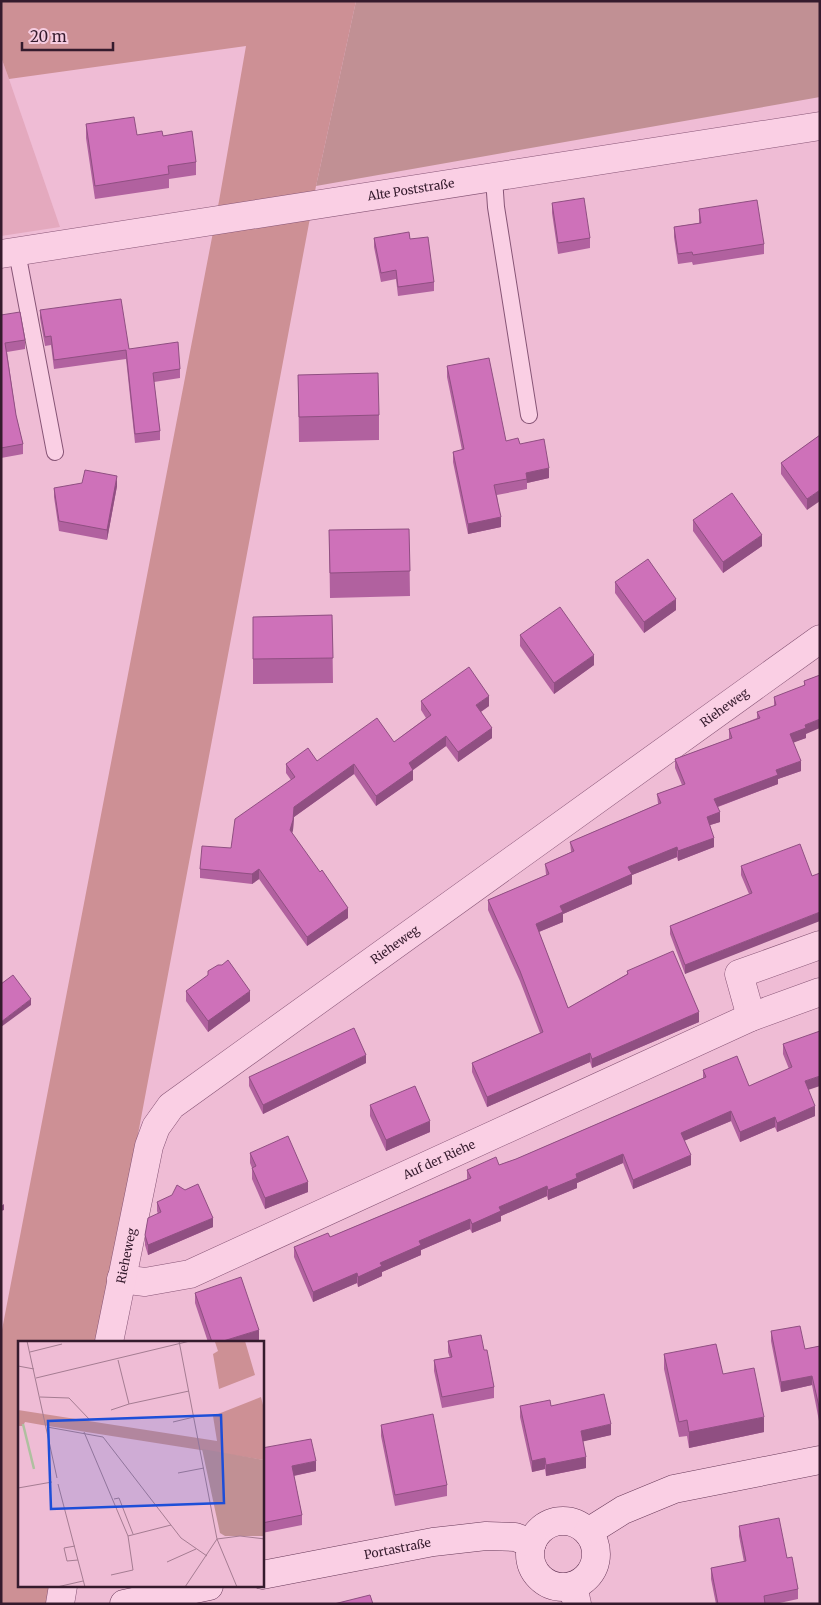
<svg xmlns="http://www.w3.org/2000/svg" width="821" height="1605" viewBox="0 0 821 1605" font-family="Merriweather,serif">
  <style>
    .farmland { fill: #e4a9be }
    .green { fill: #cd9095 }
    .cemetery { fill: #c19094 }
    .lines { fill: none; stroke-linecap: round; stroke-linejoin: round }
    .service-casing { stroke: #875576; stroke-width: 18 }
    .minor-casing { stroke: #875576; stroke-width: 29 }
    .secondary-casing { stroke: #683959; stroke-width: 29 }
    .service { stroke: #facfe4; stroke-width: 16 }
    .minor { stroke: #facfe4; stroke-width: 28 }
    .secondary { stroke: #facfe4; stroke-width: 28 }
    .wall { fill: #b1619f }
    .shaded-wall { fill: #904f82 }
    .building { fill: #ce71b9; stroke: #904f82 }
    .labels { text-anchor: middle; stroke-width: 5; stroke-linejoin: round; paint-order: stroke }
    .street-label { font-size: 12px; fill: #351b2d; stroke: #f6cce0 }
    .inset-river { fill: none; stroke: #afc0a0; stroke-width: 2.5 }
    .inset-road { fill: none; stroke: #a57c92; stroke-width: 1 }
    .view { fill: #1d4ed8; fill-opacity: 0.15; stroke: #1d4ed8; stroke-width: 2.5 }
    .inset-edge { fill: none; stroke: #351b2d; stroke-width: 2.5 }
  </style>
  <rect width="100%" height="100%" fill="#efbcd5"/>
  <path class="farmland" d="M1,57L9,79L60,227L1,236Z"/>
  <path class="green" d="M1,1H356L316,186L99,1342H19V1586H52L48,1604H1V1335L219,201L246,46L9,79L1,57Z"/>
  <path class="cemetery" d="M356,1H820V97L316,186Z"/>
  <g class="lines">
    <g class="service-casing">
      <path id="service" d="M494,178L496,207L529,415
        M17,252L55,452"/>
    </g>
    <g class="minor-casing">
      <g id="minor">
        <path id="s1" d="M1,254L820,126"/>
        <path d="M751,1017L739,974L820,945"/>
        <path id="s2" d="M121,1279L145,1282L190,1274L751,1017L820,992"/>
        <path id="s3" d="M109,1342L149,1146L156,1127L171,1106L820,639"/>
        <path d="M573,1586L577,1604"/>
        <path d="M60,1604L63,1586"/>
      </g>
    </g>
    <g class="secondary-casing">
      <g id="secondary">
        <circle cx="563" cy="1554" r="33"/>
        <path d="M588,1532L623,1510L674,1489L820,1460"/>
        <path id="s4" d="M262,1575L433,1542L486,1536L515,1537L532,1543"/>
        <path d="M124,1604L209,1586"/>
      </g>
    </g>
    <use href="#service" class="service"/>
    <use href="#minor" class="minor"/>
    <use href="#secondary" class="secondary"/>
  </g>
  <path class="wall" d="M86,124L137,135L163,136L196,162V175L169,179V188L95,199L86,138Z
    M552,203L590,238V248L558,254L552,213Z
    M699,209L764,244V254L693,265L692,262L678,264L674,237V227L699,223Z
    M374,238L410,239L434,282V291L398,296L396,279L381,282L374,247Z
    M40,310L129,349L180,369V378L154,382L160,431V440L135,443L126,359L54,369L51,345L45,346L40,318Z
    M1,315L25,340V349L7,352L16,415L23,444V454L1,458Z
    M447,366L506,441L520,444L549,478L527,483V489L497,495L501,527L468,534L453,462V452L462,450L447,377Z
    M298,375L379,415V440L299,442Z
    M820,435L807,510L781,474V463Z
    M117,486L107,540L59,531L54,497V488Z
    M693,520L762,546L723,573L693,531Z
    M409,529L410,596L330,598L329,530Z
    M615,582L676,610L644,633L615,593Z
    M332,615L333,683L253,684V617Z
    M520,635L594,665L554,694L520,646Z
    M820,675L806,734V738L793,742L801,771L778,779V784L718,807L720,822L710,825L714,847L678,861L677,857L632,875V884L563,914V922L539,932L568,1008L627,974V971L699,1022L592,1068L590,1062L487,1107L472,1072V1063L540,1033L520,981L488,910V900L546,875L545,864L571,852L570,842L658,804L657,794L682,785L675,768V759L729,739V729L757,718V712L774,706V697L804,686V681Z
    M421,701L489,706L481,712L492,738L458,762L446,746L413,769V780L376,806L354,774L294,817L293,830L292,833L348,918L307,946L259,879L252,884L200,878V869L231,848L291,780L286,773V764L317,761L394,742L426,718L421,710Z
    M741,866L812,876L685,974L670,934V926L749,894L741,875Z
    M186,991L250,1001L208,1032L186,1001Z
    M783,1044L808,1090L815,1116L777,1132L775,1127L740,1142L731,1121L684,1141L691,1165L633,1189L623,1163L577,1183V1188L548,1200L547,1196L501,1216V1221L472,1233L470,1229L421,1250V1255L382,1272V1276L358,1287L357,1283L313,1302L294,1257V1247L330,1237L467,1179V1170L499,1165L516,1159L703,1078V1070L749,1086L789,1069L783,1054Z
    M366,1063L263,1114L249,1086V1077Z
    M370,1105L430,1132L386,1151L370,1116Z
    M250,1153L308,1192L265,1209L252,1179V1168L250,1163Z
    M157,1202L213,1227L148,1255L145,1245V1235L158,1214L157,1211Z
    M195,1293L259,1341L253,1342H208L195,1303Z
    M771,1331L805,1349L820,1346L819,1421L812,1385L781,1392L771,1341Z
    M448,1341L484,1350L494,1387V1398L442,1408L434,1371V1360L450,1358L448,1352Z
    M664,1354L723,1374L764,1432L689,1448L687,1436L679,1437L664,1369Z
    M520,1406H551L611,1435L583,1441L586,1468L546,1476L545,1469L532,1472L520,1417Z
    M381,1425L447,1485V1496L395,1506L381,1436Z
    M262,1448L316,1471L294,1476L302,1515V1525L262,1533Z
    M739,1526L787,1558L798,1589V1599L775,1604H716L711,1579V1568L744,1562L739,1536Z"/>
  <path class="shaded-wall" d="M549,468V478L527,483L526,473Z
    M117,476V486L107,540V530Z
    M820,490V501L807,510V499Z
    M501,517V527L468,534V524Z
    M762,535V546L723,573V562Z
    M676,599V610L644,633V622Z
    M594,655V665L554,694V683Z
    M489,696V706L476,715V705Z
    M820,719V728L806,734V738L790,744V734L805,725Z
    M492,728V738L458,762V752Z
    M446,736V746L409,773V763Z
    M801,761V771L778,779V784L714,808V799L776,770Z
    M354,764V774L294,817L293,830L290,840V830L294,807Z
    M413,770V780L376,806V796Z
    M720,812V822L707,826V817Z
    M714,838V847L678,861V851Z
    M677,847V857L632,875V884L563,914V922L536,933V924L560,906L628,867Z
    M259,869V879L252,884V874Z
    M348,908V918L307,946V937Z
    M820,912V921L685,974V965Z
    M250,991V1001L208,1032V1021Z
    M31,999V1005L1,1027V1022Z
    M699,1012V1022L592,1068V1059Z
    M590,1053V1062L487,1107V1097Z
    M366,1055V1063L263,1114V1105Z
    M820,1076V1086L805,1091V1081Z
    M815,1106V1116L777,1132V1123Z
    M731,1111V1121L681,1142V1133Z
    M775,1117V1127L740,1142V1132Z
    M430,1121V1132L386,1151V1140Z
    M623,1154V1163L577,1183V1188L548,1200V1190L576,1174Z
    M691,1155V1165L633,1189V1180Z
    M308,1182V1192L265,1209V1198Z
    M547,1186V1196L501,1216V1221L472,1233V1224L499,1207Z
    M4,1204V1210L1,1211V1206Z
    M213,1218V1227L148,1255V1245Z
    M470,1219V1229L421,1250V1255L382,1272V1276L358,1287V1277L380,1263L419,1241Z
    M357,1273V1283L313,1302V1292Z
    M259,1330V1341L253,1342H220Z
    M812,1376V1385L781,1392V1382Z
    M764,1417V1432L689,1448V1432Z
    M611,1424V1435L581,1442V1431Z
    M586,1457V1468L546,1476V1465Z
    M545,1458V1469L532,1472V1461Z
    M316,1461V1471L292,1476V1466Z"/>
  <path class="building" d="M134,117L137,135L162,131L163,136L192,131L196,162L168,166L169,174L95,186L86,124Z
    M584,198L590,238L558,243L552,203Z
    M757,200L764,244L693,255L692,252L678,254L674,227L701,223L699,209Z
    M409,232L410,239L428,237L434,282L398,287L396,270L381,273L374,238Z
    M121,299L129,349L178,342L180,369L153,373L160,431L135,434L126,350L54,360L51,336L45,337L40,310Z
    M20,312L25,340L5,343L16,415L23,444L1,448V315Z
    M489,358L506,441L518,438L520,444L544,439L549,468L526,473L527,479L494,485L501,517L468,524L453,452L464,449L447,366Z
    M378,373L379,415L299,417L298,375Z
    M820,435V490L807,499L781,463Z
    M85,470L117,476L107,530L59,521L54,488L82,483Z
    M732,493L762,535L723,562L693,520Z
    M409,529L410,571L330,573L329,530Z
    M648,559L676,599L644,622L615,582Z
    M560,607L594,655L554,683L520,635Z
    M332,615L333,658L253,659V617Z
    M469,667L489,696L476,705L492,728L458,752L446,736L409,763L413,770L376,796L354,764L294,807L293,820L290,830L320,872L322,870L348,908L307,937L259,869L252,874L200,869L202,846L231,848L235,819L295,777L286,764L308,748L317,761L377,718L394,742L431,715L421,701Z
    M820,675V719L805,725L806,728L790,734L801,761L776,770L778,775L714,799L720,812L707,817L714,838L678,851L677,847L628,867L632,874L560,906L563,912L536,924L568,1008L628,974L627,971L673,951L699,1012L592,1059L590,1053L487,1097L472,1063L543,1032L520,971L488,900L549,874L545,864L574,851L570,842L661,803L657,794L685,784L675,759L732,738L729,729L760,718L757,712L776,705L774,697L805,685L804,681Z
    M800,844L812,876L820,873V912L685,965L670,926L752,893L741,866Z
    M228,960L250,991L208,1021L186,991L208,975V971L218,965H222Z
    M13,975L31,999L1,1022V984Z
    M354,1028L366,1055L263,1105L249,1077Z
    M820,1031V1076L805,1081L815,1106L777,1123L775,1117L740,1132L731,1111L681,1133L691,1155L633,1180L623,1154L576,1174L577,1178L548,1190L547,1186L499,1207L501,1211L472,1224L470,1219L419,1241L421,1245L380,1263L382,1266L358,1277L357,1273L313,1292L294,1247L328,1233L330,1237L471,1178L467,1170L496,1157L499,1165L516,1159L706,1077L703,1070L737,1056L749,1086L792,1067L783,1044Z
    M415,1086L430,1121L386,1140L370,1105Z
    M288,1136L308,1182L265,1198L252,1168L256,1166L250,1153Z
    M198,1184L213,1218L148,1245L145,1235L148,1218L161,1212L157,1202L172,1195L177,1185L185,1190Z
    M241,1277L259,1330L220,1342H212L195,1293Z
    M800,1326L805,1349L820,1346V1411L812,1376L781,1382L771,1331Z
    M481,1335L484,1350H487L494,1387L442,1397L434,1360L452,1357L448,1341Z
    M716,1344L723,1374L754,1368L764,1417L689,1432L687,1420L679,1422L664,1354Z
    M604,1394L611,1424L581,1431L586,1457L546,1465L545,1458L532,1461L520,1406L550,1400L551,1406Z
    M433,1414L447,1485L395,1495L381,1425Z
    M311,1439L316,1461L292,1466L302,1515L262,1523V1448Z
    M779,1518L787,1558L792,1557L798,1589L764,1596L765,1604H718L711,1568L746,1561L739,1526Z
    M370,1595L373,1604H334Z"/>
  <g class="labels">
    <g class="street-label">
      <text dy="4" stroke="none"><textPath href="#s1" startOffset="415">Alte Poststraße</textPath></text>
      <text dy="4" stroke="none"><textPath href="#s3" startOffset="928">Rieheweg</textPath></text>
      <text dy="4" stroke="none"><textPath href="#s3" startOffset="522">Rieheweg</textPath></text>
      <text dy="4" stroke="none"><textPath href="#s2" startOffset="344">Auf der Riehe</textPath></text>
      <text dy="4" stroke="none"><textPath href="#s3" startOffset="88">Rieheweg</textPath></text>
      <text dy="4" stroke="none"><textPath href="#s4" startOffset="138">Portastraße</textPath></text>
    </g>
  </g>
  <g transform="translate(18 1341)">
    <rect width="246" height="246" fill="#efbcd5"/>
    <path d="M191,0H227L237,34L201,48L195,13L200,10L197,1ZM243,56L246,68V119L24,84L7,81L5,85H0V69L199,100L195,75Z" fill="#cd9095"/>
    <path d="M184,108L246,119V195H207L202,192Z" fill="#c19094"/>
    <path class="inset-river" d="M5,83L16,128"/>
    <path class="inset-road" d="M9,0L39,137M161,0L199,198L219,246M12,11L44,3M100,19L111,63L171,50M0,25L16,28M18,37L172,0M22,56L51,57L71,78M93,69L111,63M155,81L176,76M29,86L85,96L163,197L189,215M66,91L110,195L153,184M160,132L186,127M40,143L67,246M0,147L34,141M96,158L101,157L115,193M199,198L222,195L247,198M57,205L46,207L49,220L60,219M149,221L178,208M93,234L115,229L110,195M39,246L65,240M167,246L199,198"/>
    <path class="view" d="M203,74L206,162L33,168L30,80Z"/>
    <rect width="246" height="246" class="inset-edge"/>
  </g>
  <rect width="821" height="1605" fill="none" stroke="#351b2d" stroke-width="5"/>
  <path d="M22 42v8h91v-8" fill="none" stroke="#351b2d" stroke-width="2.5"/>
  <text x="30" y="42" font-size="15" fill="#351b2d" stroke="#f6cce0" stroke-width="4" paint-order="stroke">20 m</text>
</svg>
